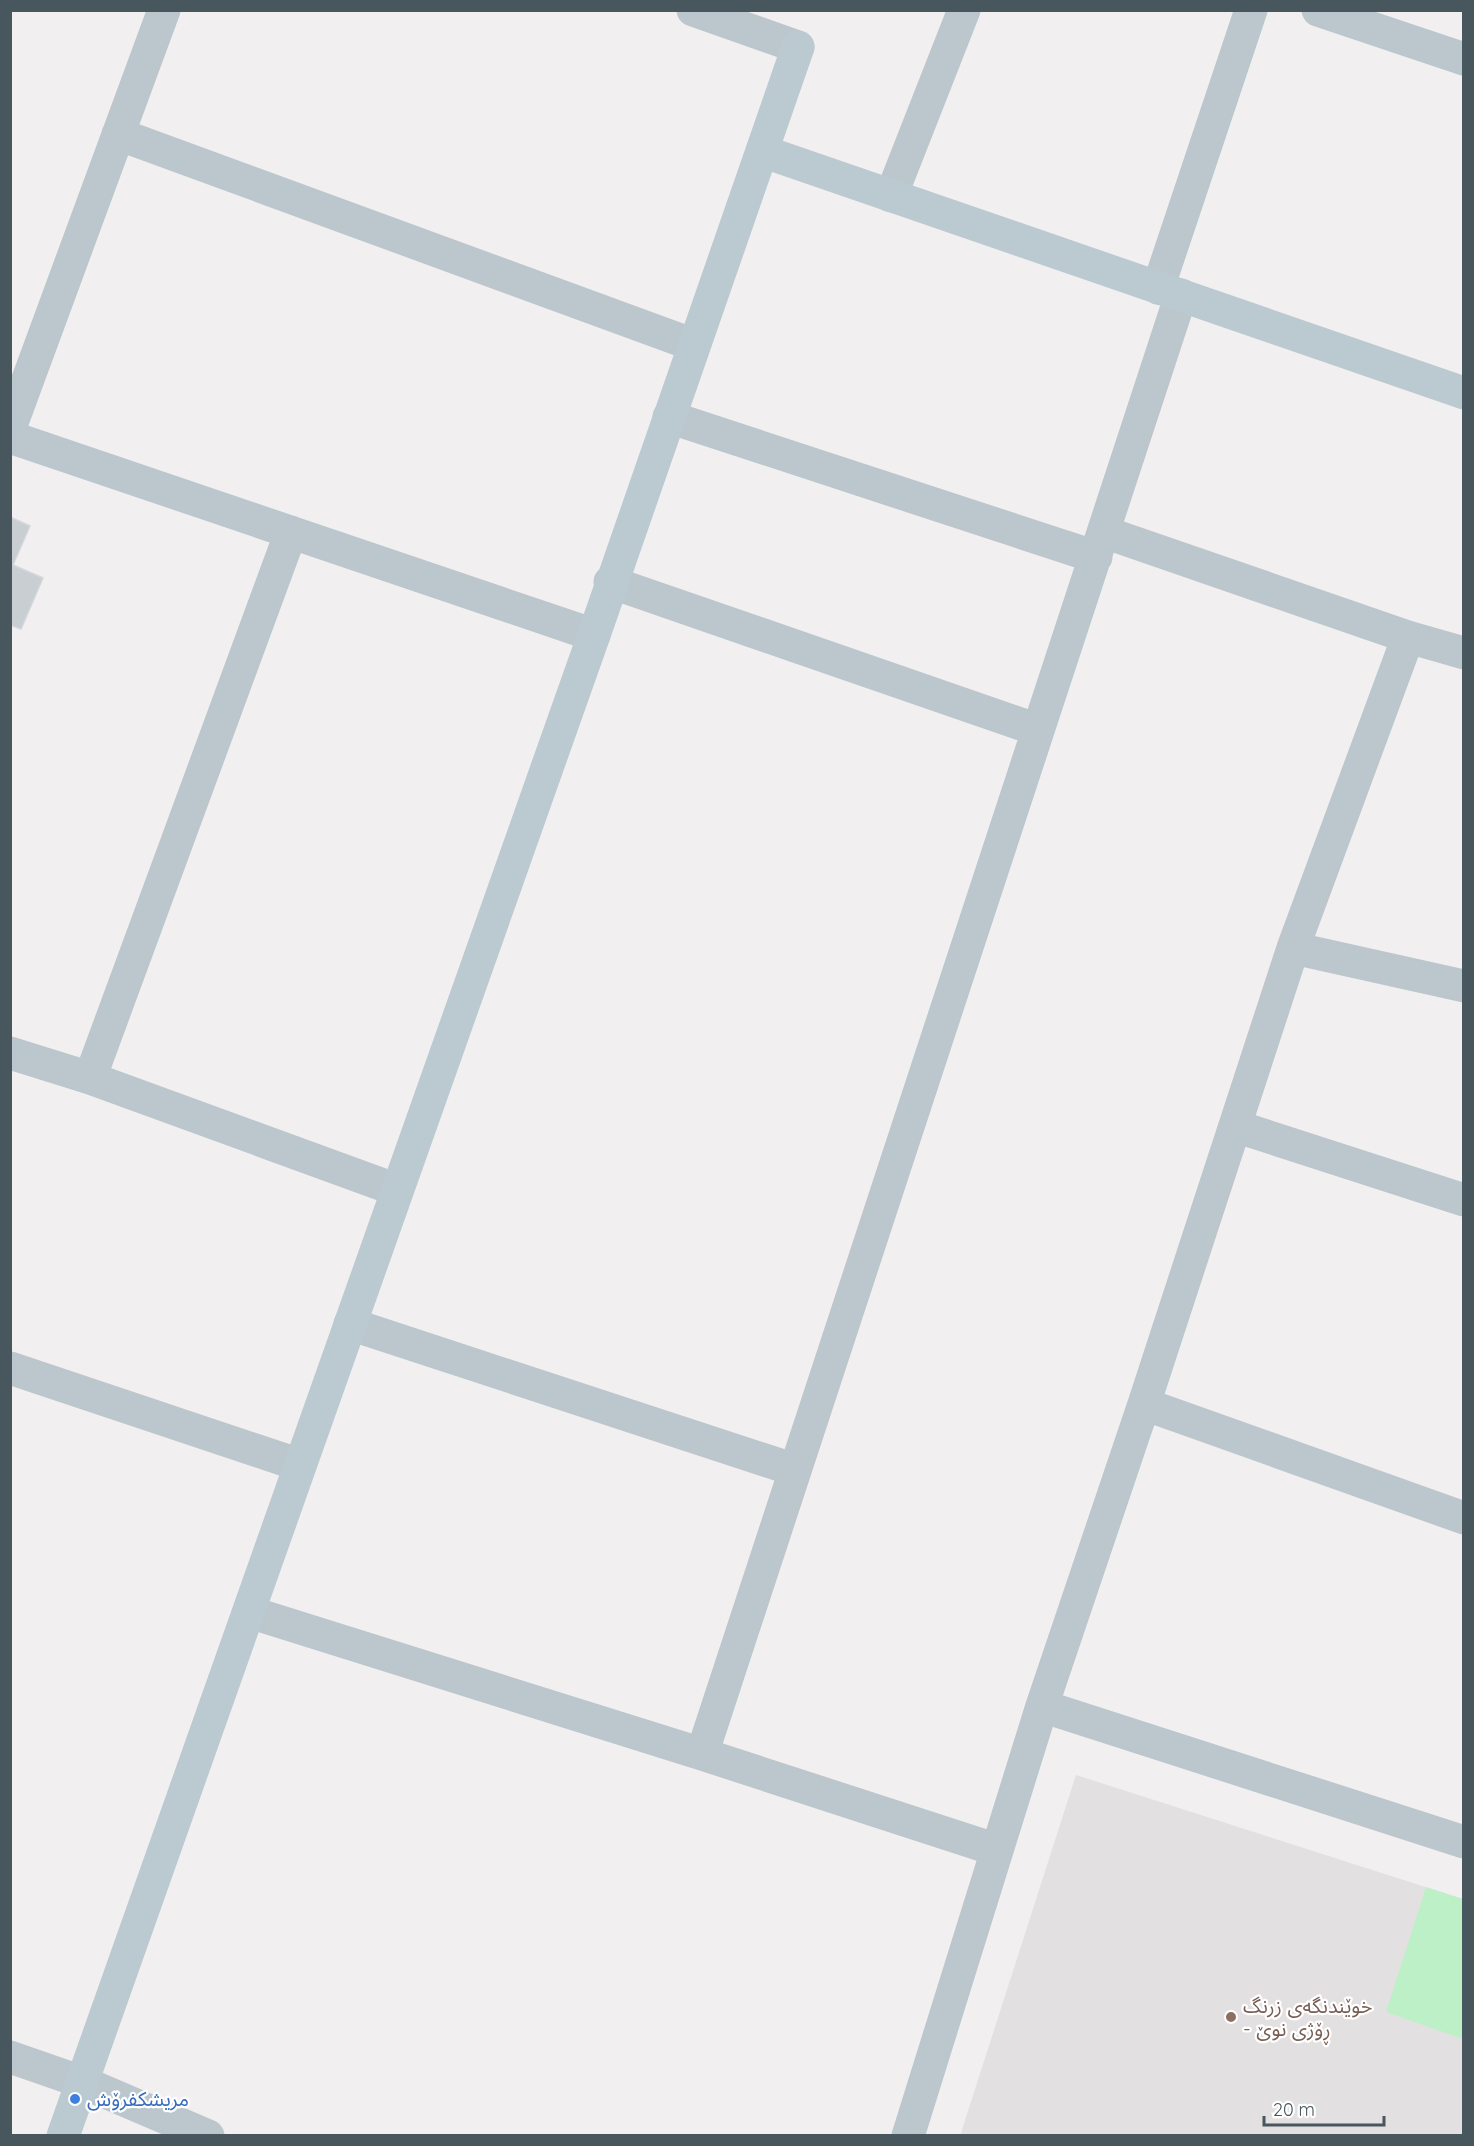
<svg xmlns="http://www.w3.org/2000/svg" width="1474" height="2146" viewBox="0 0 1474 2146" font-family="Quicksand,'Noto Sans Arabic',sans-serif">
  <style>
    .education { fill: #e3e0e2 }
    .green { fill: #bdf0c7 }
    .building { fill: #c9ced2; stroke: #d3d7db; stroke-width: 1.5 }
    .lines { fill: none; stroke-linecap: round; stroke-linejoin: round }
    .street { stroke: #bbc7cc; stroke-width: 33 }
    .secondary { stroke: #bbcad1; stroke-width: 33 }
    .education-dot { fill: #8d6e63; stroke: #fff; stroke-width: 2 }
    .shop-dot { fill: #3f7fe0; stroke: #fff; stroke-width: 2 }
    .labels { text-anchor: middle; stroke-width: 4.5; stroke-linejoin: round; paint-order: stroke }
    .education-label { font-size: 20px; fill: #785e54; stroke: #fff; text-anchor: start }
    .shop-label { font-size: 20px; fill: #366cbe; stroke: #fff; text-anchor: start }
  </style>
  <rect width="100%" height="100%" fill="#f2eff0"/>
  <path class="education" d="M1076,1775L1463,1899V2135L960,2136Z"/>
  <path class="green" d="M1426,1887L1463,1899V2039L1386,2012Z"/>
  <path class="building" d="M10,517L30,526L13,565L43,578L21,629L10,625Z"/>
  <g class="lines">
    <path class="street" d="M693,10L798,47
      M1318,10L1464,59
      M118,134L694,345
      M891,196L964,10
      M1158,288L1251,10
      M669,417L1096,557
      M10,428L164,10
      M10,437L594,635
      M1104,532L1408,637L1464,653
      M610,582L1038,730
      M1293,948L1464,986
      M10,1053L90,1078L397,1190
      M90,1078L291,532
      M1235,1126L1464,1200
      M350,1324L795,1470
      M10,1368L300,1465
      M1144,1404L1464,1518
      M249,1612L702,1754L997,1850
      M1042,1706L1464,1842
      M702,1754L1181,295
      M10,2057L82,2082L208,2136
      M908,2136L1042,1706L1144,1404L1293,948L1408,637"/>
    <path class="secondary" d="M762,151L1464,393
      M63,2136L594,635L798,47"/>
  </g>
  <circle class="education-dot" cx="1231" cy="2017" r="6"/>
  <circle class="shop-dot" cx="75" cy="2099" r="6"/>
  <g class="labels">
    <g class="education-label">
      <text x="1243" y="2013">خوێندنگەی زرنگ<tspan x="1243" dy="23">- ڕۆژی نوێ</tspan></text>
    </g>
    <g class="shop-label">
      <text x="87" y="2106">مریشکفرۆش</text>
    </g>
  </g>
  <rect width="1474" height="2146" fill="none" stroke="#47575d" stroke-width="24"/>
  <path d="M1264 2116v9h120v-9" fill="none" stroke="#47575d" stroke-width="3"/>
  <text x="1273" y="2116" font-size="18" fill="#47575d" stroke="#ffffff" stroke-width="4.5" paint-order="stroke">20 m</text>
</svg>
